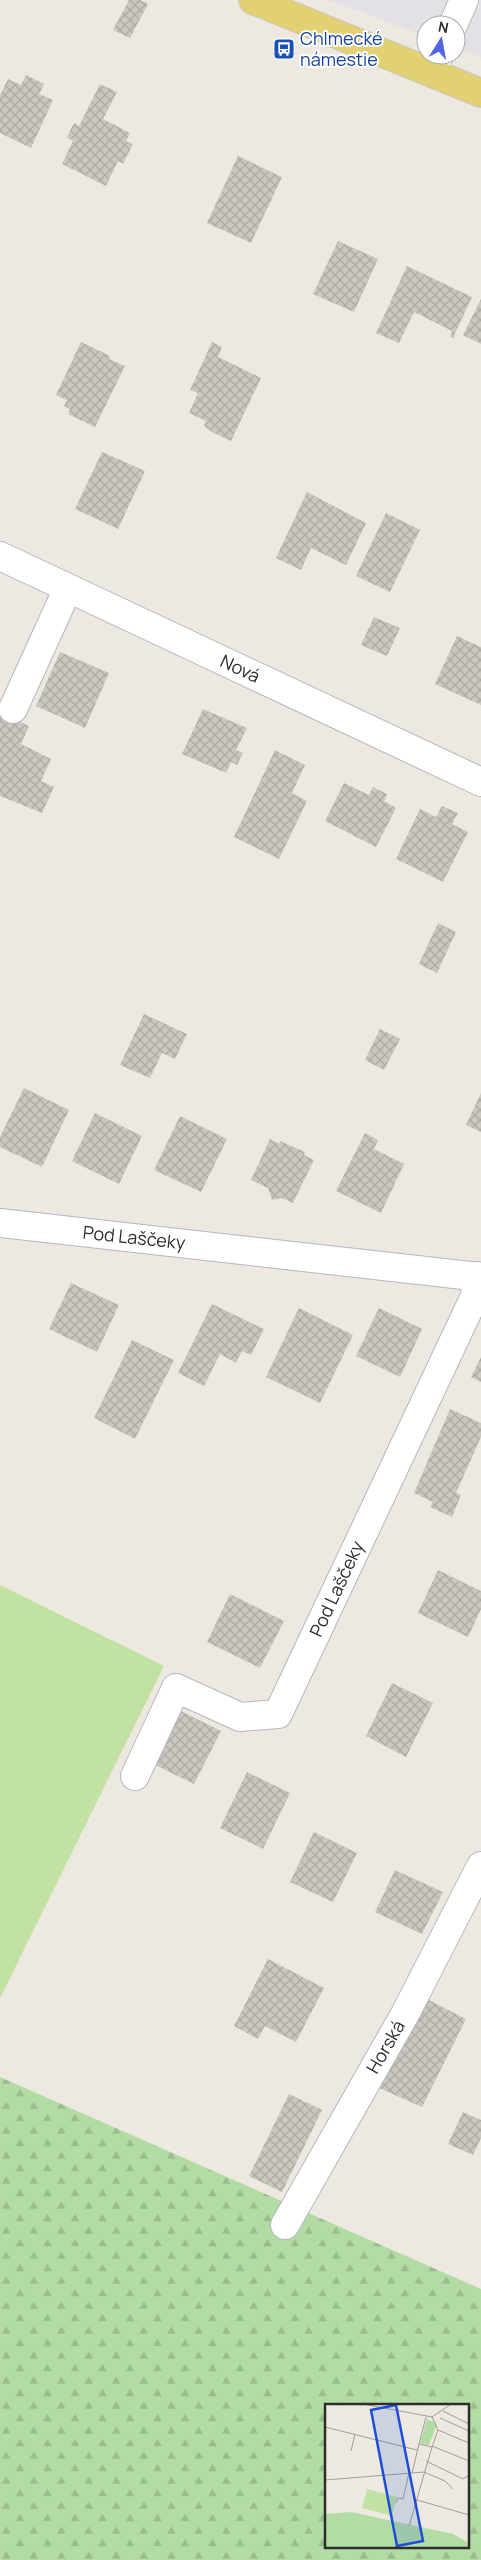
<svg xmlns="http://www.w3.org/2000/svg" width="481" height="2560" viewBox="0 0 481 2560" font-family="Manrope,sans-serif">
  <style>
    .industrial { fill: #e3e1e6 }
    .forest { fill: url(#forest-firs); fill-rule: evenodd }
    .pitch { fill: #c1e2a2 }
    .building { fill: url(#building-cross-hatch) }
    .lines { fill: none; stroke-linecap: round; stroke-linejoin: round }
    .minor-casing { stroke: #b5b6bf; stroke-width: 30 }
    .major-casing { stroke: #c8c8c8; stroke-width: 30 }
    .minor { stroke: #fff; stroke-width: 28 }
    .major { stroke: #e1d172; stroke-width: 28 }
    .labels { text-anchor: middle; stroke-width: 4; stroke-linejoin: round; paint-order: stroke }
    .transit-label { font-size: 18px; fill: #164399; stroke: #fff; text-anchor: start }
    .street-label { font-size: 18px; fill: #2d2d2d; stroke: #fff }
    .inset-road { fill: none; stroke: #a09e99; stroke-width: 1 }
    .view { fill: #1d4ed8; fill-opacity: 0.15; stroke: #1d4ed8; stroke-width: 2.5 }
    .inset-edge { fill: none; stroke: #2d2d2d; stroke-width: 2.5 }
  </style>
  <defs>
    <pattern id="forest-firs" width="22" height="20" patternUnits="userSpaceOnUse" patternTransform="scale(1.25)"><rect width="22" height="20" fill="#b3dca5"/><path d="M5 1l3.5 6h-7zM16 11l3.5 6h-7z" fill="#9abd8e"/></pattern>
    <pattern id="building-cross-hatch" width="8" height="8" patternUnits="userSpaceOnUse" patternTransform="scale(1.25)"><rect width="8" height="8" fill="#c9c7bf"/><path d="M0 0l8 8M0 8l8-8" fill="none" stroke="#adaba4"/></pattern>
  </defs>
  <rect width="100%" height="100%" fill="#ede9e1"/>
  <path class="industrial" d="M328,0H481V57L456,48V25H426V36Z"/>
  <path class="forest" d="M0,2077L481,2289V2560H0ZM326,2405H467V2546H326Z"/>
  <path class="pitch" d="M0,1585L164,1666L0,1998Z"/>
  <path class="building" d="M129,0H140L148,4L130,38L113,30Z
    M26,75L44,84L39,94L53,100L31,148L0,133V95L8,79L21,85Z
    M100,84L117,92L103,119L130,133L126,141L133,144L123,164L118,161L106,186L62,164L73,141L67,137L74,123L79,126Z
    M238,156L282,177L251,243L207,223Z
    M338,241L378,259L354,312L313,294Z
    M407,266L472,297L453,338L450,336L452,331L414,312L399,343L376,333Z
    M481,299V344L463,335Z
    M81,342L110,356L109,359L125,366L95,427L68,414L70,409L64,406L67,400L56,395Z
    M212,342L222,347L218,357L261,378L231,441L212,432L204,426L206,421L189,413L198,393L190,390Z
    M102,452L145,471L118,529L75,509Z
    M307,492L366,523L346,565L311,548L301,570L276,558Z
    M386,513L420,530L390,592L356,576Z
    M374,617L400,628L387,656L361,645Z
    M457,636L481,647V705L435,684Z
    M60,652L109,673L85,728L36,706Z
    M203,709L247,728L236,750L243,753L237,765L231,762L226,773L182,754Z
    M0,713L29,726L21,744L51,759L41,781L54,787L42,813L0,796Z
    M275,750L305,765L292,793L307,801L279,859L234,837Z
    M344,783L369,795L373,787L387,794L384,801L396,808L376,847L325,821Z
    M442,806L458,813L452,824L468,832L443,882L396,859L420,809L436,817Z
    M438,923L456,932L437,973L419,964Z
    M144,1014L187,1034L175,1059L162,1053L150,1078L120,1065Z
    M380,1029L400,1039L384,1070L365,1060Z
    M24,1088L69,1110L42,1167L0,1147V1137Z
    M481,1093V1132L466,1125Z
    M95,1113L142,1136L119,1184L72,1161Z
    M180,1116L227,1139L201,1192L154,1170Z
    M365,1133L378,1140L374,1149L404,1164L381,1213L336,1191Z
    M270,1139L279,1144L280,1141L305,1152L304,1155L314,1160L293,1203L282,1198L272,1200L268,1188L251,1180Z
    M71,1283L119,1305L97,1352L49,1329Z
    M212,1304L264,1329L251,1355L242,1351L236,1363L220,1354L204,1386L178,1373Z
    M299,1308L353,1335L320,1403L266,1377Z
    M379,1308L422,1329L400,1377L356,1356Z
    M132,1340L174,1360L135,1439L94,1418Z
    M481,1357V1382L471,1377Z
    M450,1409L481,1423V1437L456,1493L461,1495L452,1517L430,1507L433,1502L414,1493Z
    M438,1570L481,1591V1609L468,1637L418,1613Z
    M230,1594L284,1621L260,1668L207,1642Z
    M392,1683L433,1703L406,1757L366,1736Z
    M177,1709L221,1731L194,1784L151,1763Z
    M247,1772L290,1793L263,1849L220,1828Z
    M314,1832L357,1853L333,1902L290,1882Z
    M395,1870L443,1892L422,1934L375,1912Z
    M268,1959L324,1988L296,2042L265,2026L258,2039L234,2026Z
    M423,1997L466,2019L422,2107L379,2088Z
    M289,2094L322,2110L282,2192L249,2176Z
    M463,2112L481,2120V2138L473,2155L448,2144Z"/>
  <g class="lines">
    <g class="minor-casing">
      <path id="minor" d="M453,25L464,0
        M432,72L439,55
        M0,556L481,782
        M13,709L68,588
        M0,1223L481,1277
        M135,1776L176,1688L240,1717L278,1714L475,1296L477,1276
        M285,2225L405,2014L481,1866"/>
    </g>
    <g class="major-casing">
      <path id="major" d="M253,0L481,93"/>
    </g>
    <use href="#minor" class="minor"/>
    <use href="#major" class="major"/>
  </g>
  <defs>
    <g id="bus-square" transform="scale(1.125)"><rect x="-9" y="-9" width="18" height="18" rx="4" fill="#1a4fb4" stroke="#fff"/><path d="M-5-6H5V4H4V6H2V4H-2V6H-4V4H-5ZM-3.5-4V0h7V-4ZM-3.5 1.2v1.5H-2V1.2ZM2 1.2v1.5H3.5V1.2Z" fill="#fff"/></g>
  </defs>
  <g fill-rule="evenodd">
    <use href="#bus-square" x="284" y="49"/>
  </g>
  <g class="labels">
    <g class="transit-label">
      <text x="300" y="45">Chlmecké<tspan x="300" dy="21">námestie</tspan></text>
    </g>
    <g class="street-label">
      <text transform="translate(240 669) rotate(25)" y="6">Nová</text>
      <text transform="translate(134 1238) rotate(6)" y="6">Pod Laščeky</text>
      <text transform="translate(337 1589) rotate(-65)" y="6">Pod Laščeky</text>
      <text transform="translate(386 2047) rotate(-60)" y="6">Horská</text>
    </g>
  </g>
  <g transform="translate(325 2404)">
    <rect width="144" height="144" fill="#ede9e1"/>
    <path d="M26,108L128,130L144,139V144H0V110Z" fill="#b3dca5"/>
    <path d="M102,15L112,20L104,41L95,39Z" fill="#b3dca5"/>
    <path d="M42,85L72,93L67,112L37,104Z" fill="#c1e2a2"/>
    <path class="inset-road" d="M38,0L107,13L126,0M118,7L144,20M101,13L94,40L107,43L113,26L107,13M115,14L144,27M0,23L92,46M113,26L144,39M107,42L144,57M26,47L30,30M101,57L138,75L144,71M87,69L94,40M0,76L99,68L120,77L128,85M92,96L144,111M71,99L73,94L78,95L84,69M84,122L107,43"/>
    <path class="view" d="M71,1L98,137L72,142L46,6Z"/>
    <rect width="144" height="144" class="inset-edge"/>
  </g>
  <g transform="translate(441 40) rotate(11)"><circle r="24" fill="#ffffff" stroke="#ababab"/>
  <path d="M0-4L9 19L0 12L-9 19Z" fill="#5564e6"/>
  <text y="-8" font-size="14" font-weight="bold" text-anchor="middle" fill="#2d2d2d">N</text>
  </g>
</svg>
